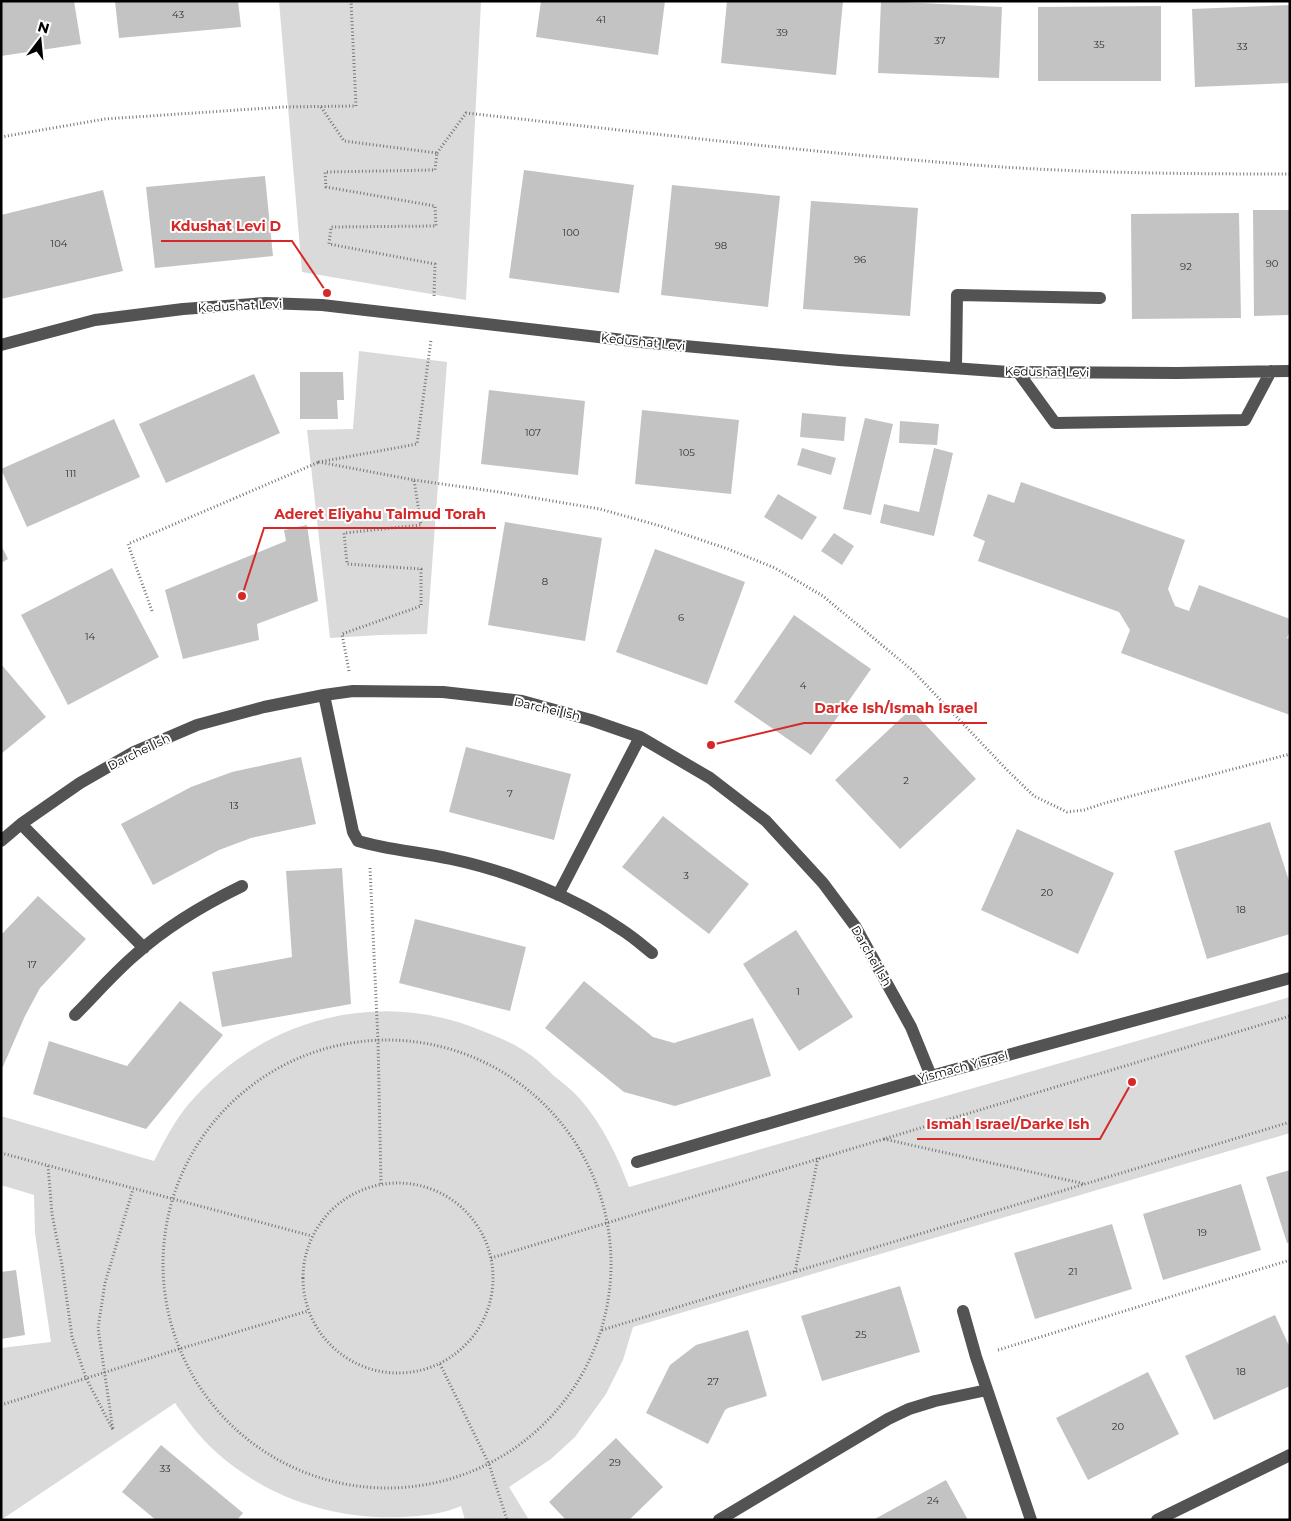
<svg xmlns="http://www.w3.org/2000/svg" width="1291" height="1521" viewBox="0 0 1291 1521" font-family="Montserrat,sans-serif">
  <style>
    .green { fill: #dadada }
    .building { fill: #c3c3c3 }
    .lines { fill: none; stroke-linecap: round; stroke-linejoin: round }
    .path { stroke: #757575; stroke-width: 3; stroke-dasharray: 1 2.5; stroke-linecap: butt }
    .minor { stroke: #535353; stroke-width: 12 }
    .labels { text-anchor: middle; stroke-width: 4; stroke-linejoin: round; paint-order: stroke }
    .number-label { font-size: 10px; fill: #313131 }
    .street-label { font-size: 12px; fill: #000; stroke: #fff }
    .leader { fill: none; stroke: #d62828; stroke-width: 2 }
    .callout-dot { fill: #d62828; stroke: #fff; stroke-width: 2 }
    .callout-label { font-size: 14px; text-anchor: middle; font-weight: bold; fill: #d62828; stroke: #fff; stroke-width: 4; stroke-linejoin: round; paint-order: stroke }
  </style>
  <rect width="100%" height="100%" fill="#fff"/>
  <path class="green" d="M279,1L481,2L466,300L302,272Z
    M359,351L447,362L427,634L380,635L330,638L307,430L353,429Z
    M1290,997V1133L633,1327L623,1360L606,1394L575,1437L551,1459L509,1487L529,1520H465L461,1506C443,1514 422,1516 402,1517C334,1520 267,1498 216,1452C200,1438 187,1420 175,1403L1,1520V1348L51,1342L35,1233L34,1195L1,1185V1116L154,1161C163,1143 174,1122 187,1106C260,1019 379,986 485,1032C501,1038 517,1045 532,1056C540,1062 547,1069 554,1076C563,1083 572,1090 580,1099C602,1124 618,1157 629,1187Z"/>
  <path class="building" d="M1,1H74L81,44L1,56Z
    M115,1H238L241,27L119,38Z
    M541,1H665L658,55L536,37Z
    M727,1H843L836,75L721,63Z
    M881,1L1002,7L999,78L878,73Z
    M1290,5V83L1195,87L1192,9Z
    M1161,6V81H1038V7Z
    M524,170L634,185L619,293L509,278Z
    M265,176L273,256L155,268L146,187Z
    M672,185L780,196L768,307L661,295Z
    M103,190L123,271L1,299V215Z
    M811,201L918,208L910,316L803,309Z
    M1253,210H1290V315L1254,316Z
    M1239,213L1241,318L1132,319L1131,214Z
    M300,372H343L344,400H337L338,419H300Z
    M254,374L280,433L166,483L139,424Z
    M489,390L585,401L578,475L481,464Z
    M642,410L739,420L731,494L635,484Z
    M802,413L846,417L844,441L800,437Z
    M865,418L893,424L871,515L843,509Z
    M114,419L140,477L27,527L1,469Z
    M900,421L939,424L937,445L899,443Z
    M802,448L836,458L831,475L797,465Z
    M934,448L953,453L934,536L880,523L884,504L919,512Z
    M1021,482L1185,540L1168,589L1175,606L1189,611L1199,585L1290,619V631L1287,638L1290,639V715L1121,653L1130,630L1119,612L978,561L985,541L973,536L988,494L1014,503Z
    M778,494L817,517L802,540L764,517Z
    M505,522L602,538L585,641L488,625Z
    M307,525L318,601L257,624L259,640L183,659L165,590L286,541L284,530Z
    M834,533L854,546L842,565L821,551Z
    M1,545L8,559L1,563Z
    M655,549L745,582L707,685L616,652Z
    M112,568L159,657L68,705L21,615Z
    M794,615L871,669L811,755L734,702Z
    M1,664L46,717L1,754Z
    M911,709L976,779L900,849L835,780Z
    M466,747L571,774L554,840L449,812Z
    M301,757L316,824L251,838L219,850L153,885L121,824L191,787L232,772Z
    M663,816L749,884L709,934L622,867Z
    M1270,822L1290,884V934L1207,959L1174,851Z
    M1017,829L1114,873L1078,954L981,910Z
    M342,868L351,1004L222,1027L212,972L292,957L286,871Z
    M38,896L86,939L40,988L25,1016L1,1071V935Z
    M415,919L526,947L510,1011L399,983Z
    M796,930L853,1017L799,1051L743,964Z
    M584,981L653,1037L674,1043L753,1018L771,1076L675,1106L624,1092L545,1028Z
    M180,1001L223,1035L146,1129L33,1094L49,1041L127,1066Z
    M1290,1170V1242L1287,1243L1266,1177Z
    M1241,1184L1261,1250L1163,1280L1143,1214Z
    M1112,1224L1132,1289L1035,1319L1014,1253Z
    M16,1270L25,1335L1,1339V1272Z
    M900,1286L920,1352L822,1381L801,1316Z
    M1275,1315L1290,1348V1386L1214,1420L1185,1356Z
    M748,1330L767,1396L728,1408L725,1410L708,1444L646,1413L670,1365L696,1345Z
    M1148,1372L1179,1434L1088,1480L1056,1418Z
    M616,1438L663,1487L629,1520H566L549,1502Z
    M161,1445L243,1513L237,1520H156L122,1492Z
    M946,1480L968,1520H873Z"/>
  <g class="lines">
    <path class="path" d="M321,107L344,141L437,153L435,170L325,172L326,187L435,206L436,226L331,227L329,244L435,264L434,296
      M1,137L105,119L283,107L356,106L351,1
      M437,153L466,113C631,131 796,151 962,164C1071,173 1180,174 1290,174
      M414,480L499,492L600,509L657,525L728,549L775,568L823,596L912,670L1008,771L1034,796L1067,812L1084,810L1105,803L1290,754
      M152,611L128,544L319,462
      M349,671L342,634L421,606V569L347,564L344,533L421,525L414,480L319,462L417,444L431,340
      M370,868L378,1041L381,1184
      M163 1264a224 224 0 1 1 448 0a224 224 0 1 1-448 0Z
      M884,1139L1085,1184
      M1,1153L312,1236
      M48,1166L52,1214L62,1265L72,1337L86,1378L113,1430L98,1328L105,1283L133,1189
      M303 1278a95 95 0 1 1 190 0a95 95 0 1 1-190 0Z
      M491,1258L1290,1016
      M795,1272L818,1158
      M602,1330L1290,1122
      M998,1350L1290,1260
      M440,1364L489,1464L507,1520
      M1,1405L179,1349L308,1311"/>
    <path class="minor" d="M1,345L95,320L183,309L266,303L322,305L641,342L839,360L1009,372L1178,373L1290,371
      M956,368L957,295L1100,298
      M1018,372L1055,423L1245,420L1271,371
      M324,695L353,832L358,841C388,850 420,852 451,859C508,871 574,897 622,930C633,937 642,945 652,953
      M21,824L144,948
      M1,841L21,824L80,783L134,752L197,725L264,707L324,695L353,691L443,692L522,701L591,720L640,737L710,778L766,821L823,883L855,926L911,1027L931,1076
      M558,895L640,737
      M75,1015C95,995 114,973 135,955C167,926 203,905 242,886
      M637,1162L931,1076L1290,978
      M963,1311L976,1357L1031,1520
      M719,1520L888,1419L909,1409L935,1401L987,1390
      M1157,1520L1290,1455"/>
  </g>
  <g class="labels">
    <g class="number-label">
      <text x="178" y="18">43</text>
      <text x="601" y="23">41</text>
      <text x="782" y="36">39</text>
      <text x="940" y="44">37</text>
      <text x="1099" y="48">35</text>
      <text x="1242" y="50">33</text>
      <text x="571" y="236">100</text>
      <text x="59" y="247">104</text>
      <text x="721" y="249">98</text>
      <text x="860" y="263">96</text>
      <text x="1272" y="267">90</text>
      <text x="1186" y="270">92</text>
      <text x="533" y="436">107</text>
      <text x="687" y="456">105</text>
      <text x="71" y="477">111</text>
      <text x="545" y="585">8</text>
      <text x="681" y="621">6</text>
      <text x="90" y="640">14</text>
      <text x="803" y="689">4</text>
      <text x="906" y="784">2</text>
      <text x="510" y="797">7</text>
      <text x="234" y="809">13</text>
      <text x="686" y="879">3</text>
      <text x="1047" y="896">20</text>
      <text x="1241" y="913">18</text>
      <text x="32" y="968">17</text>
      <text x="798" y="995">1</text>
      <text x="1202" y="1236">19</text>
      <text x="1073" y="1275">21</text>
      <text x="861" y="1338">25</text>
      <text x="1241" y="1375">18</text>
      <text x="713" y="1385">27</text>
      <text x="1118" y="1430">20</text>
      <text x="615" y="1466">29</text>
      <text x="165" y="1472">33</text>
      <text x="933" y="1504">24</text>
    </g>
    <g class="street-label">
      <text transform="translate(240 306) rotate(-3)" y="4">Kedushat Levi</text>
      <text transform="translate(643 342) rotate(6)" y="4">Kedushat Levi</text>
      <text transform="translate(1047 372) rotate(1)" y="4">Kedushat Levi</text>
      <text transform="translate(547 709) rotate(13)" y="4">Darchei Ish</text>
      <text transform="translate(139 752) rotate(-26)" y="4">Darchei Ish</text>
      <text transform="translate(871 956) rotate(60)" y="4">Darchei Ish</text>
      <text transform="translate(963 1067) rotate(-15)" y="4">Yismach Yisrael</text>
    </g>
  </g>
  <path class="leader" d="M327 293L292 241H161M242 596L264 528H496M711 745L804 723H987M1132 1082L1100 1139H917"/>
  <g class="callout-dot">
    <circle cx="327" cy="293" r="5"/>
    <circle cx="242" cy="596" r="5"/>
    <circle cx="711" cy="745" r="5"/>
    <circle cx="1132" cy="1082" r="5"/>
  </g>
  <g class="callout-label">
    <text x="226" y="231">Kdushat Levi D</text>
    <text x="380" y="519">Aderet Eliyahu Talmud Torah</text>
    <text x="896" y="713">Darke Ish/Ismah Israel</text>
    <text x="1008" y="1129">Ismah Israel/Darke Ish</text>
  </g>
  <rect width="1291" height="1521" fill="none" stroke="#000000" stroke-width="5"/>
  <g transform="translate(40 40) rotate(16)" stroke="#ffffff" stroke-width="4" paint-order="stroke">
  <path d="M0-4L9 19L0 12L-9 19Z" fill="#000000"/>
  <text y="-8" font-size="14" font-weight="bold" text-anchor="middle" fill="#000000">N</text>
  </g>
</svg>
